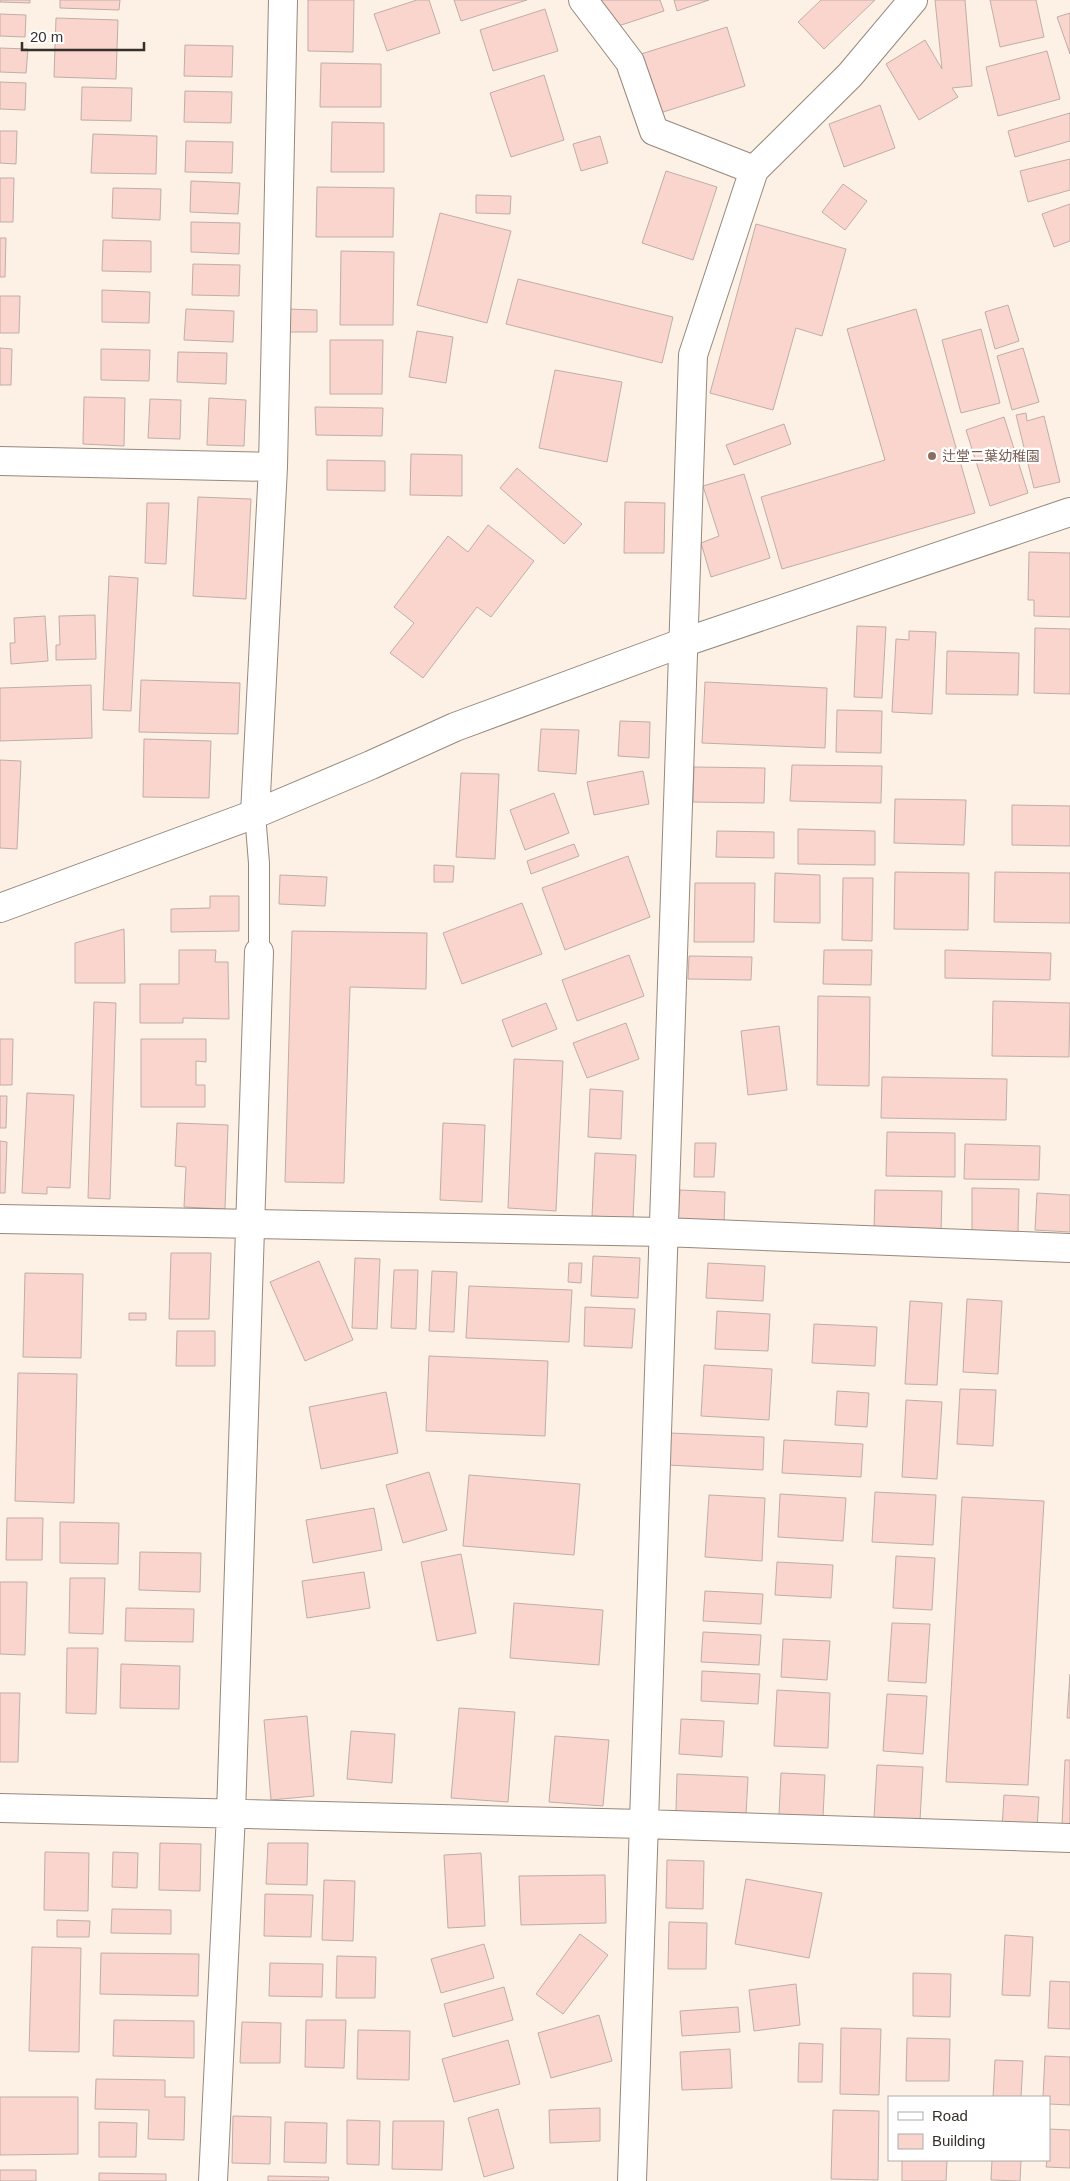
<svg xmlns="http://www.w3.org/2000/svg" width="1070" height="2181" viewBox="0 0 1070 2181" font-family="Arial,'Noto Sans JP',sans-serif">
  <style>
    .building { fill: #f9d5cd; stroke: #c1ada8 }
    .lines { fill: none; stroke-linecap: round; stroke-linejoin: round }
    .service-casing { stroke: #96887c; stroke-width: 22 }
    .minor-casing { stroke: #96887c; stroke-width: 30 }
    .tertiary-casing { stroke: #96887c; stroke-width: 30 }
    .service { stroke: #fff; stroke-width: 20 }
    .minor { stroke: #fff; stroke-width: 28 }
    .tertiary { stroke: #fff; stroke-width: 28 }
    .education-dot { fill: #8d6e63; stroke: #fff; stroke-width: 2 }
    .labels { text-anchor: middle; stroke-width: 4.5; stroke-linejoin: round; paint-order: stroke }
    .education-label { font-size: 14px; fill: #785e54; stroke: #fff; text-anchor: start }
  </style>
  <rect width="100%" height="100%" fill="#fdf1e6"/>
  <path class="building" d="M0,0H30V3L0,2Z
    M60,0H120L119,10L60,8Z
    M308,0H354L353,52L308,51Z
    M417,0H429L440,33L387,51L374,14Z
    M454,0H527L461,21Z
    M596,0H660L664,11L606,30Z
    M674,0H709L677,11Z
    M821,0H875L824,49L798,22Z
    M935,0H965L972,86L952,88L958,97L919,120L886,64L925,40L942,69Z
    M990,0H1036L1044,37L1000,47Z
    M545,9L558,51L493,71L480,30Z
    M1070,13V54L1057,17Z
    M0,14L26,15L25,37L0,36Z
    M56,18L118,20L116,79L54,77Z
    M727,27L745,86L657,114L638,55Z
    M185,45L233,46L232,77L184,76Z
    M0,48L28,49L26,73L0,72Z
    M1047,51L1060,99L998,116L986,67Z
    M321,63L381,64V107H320Z
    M544,75L564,140L511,157L490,93Z
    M0,82L26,83L25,110L0,109Z
    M82,87L132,88L131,121L81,120Z
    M185,91L232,92L231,123L184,122Z
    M880,105L895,148L844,167L829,124Z
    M1070,113V141L1015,157L1008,131Z
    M332,122L384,123V172H331Z
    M0,131H17L16,164L0,163Z
    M93,134L157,136L156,174L91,173Z
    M600,136L608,163L581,171L573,144Z
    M186,141L233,142L232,173L185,172Z
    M1070,159V190L1028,202L1020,171Z
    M666,171L717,187L693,260L642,243Z
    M0,178H14L13,222H0Z
    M191,181L240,183L238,214L190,212Z
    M843,184L867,201L845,230L822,212Z
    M317,187L394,188L393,237H316Z
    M113,188L161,189L160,220L112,218Z
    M476,195L511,196L510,214L476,213Z
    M1070,204V241L1054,247L1042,214Z
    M440,213L511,231L487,323L417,305Z
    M191,222L240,223L239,254L191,252Z
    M756,224L846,249L822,336L796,328L773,410L710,393Z
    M0,238H6L5,277H0Z
    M103,240L151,241V272L102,271Z
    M341,251L394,252L393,325H340Z
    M193,264L240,265L239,296L192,295Z
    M518,279L673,317L662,363L506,324Z
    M102,290L150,292L149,323L102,322Z
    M0,296H20L19,333H0Z
    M1008,305L1019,341L995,349L985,312Z
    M186,309L234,311L233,342L184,340Z
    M287,309L317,310V332H287Z
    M916,309L975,513L782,569L761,497L885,460L847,329Z
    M981,329L1000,403L961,413L942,340Z
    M417,331L453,337L446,383L409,377Z
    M330,340H383L382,394H330Z
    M0,348L12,349L11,385H0Z
    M1023,348L1039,402L1012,410L997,356Z
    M101,349L150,350L149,381L101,380Z
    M178,352L227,353L226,384L177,382Z
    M555,370L622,382L607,462L539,448Z
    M84,397L125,398L124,446L83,444Z
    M209,398L246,400L244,446L207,445Z
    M150,399L181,400L180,439L148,438Z
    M315,407L383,408L382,436L316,435Z
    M1026,413L1027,421L1044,416L1060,482L1034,488L1016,415Z
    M1004,417L1028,493L990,506L966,430Z
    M784,424L791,444L734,465L726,445Z
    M411,454L462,455V496L410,495Z
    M327,460L385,461V491L327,490Z
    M517,468L582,524L564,544L500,488Z
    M744,474L770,558L711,577L701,543L719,536L703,486Z
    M198,497L251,499L246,599L193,596Z
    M625,502L665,503L664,553H624Z
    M147,503H169L166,564L145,563Z
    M488,525L534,561L491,617L477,607L423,678L390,653L414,623L394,607L448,536L468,552Z
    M1029,552L1070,553V617L1034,616V600H1028Z
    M109,576L138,578L131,711L103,710Z
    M95,615L96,659L56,660V645H60L59,616Z
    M45,616L48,661L11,664L10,643H15L14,618Z
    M857,626L886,627L882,698L854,697Z
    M1035,628L1070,629V694L1034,693Z
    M909,631L936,632L932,714L892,712L896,639L909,640Z
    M947,651L1019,653L1018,695L946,694Z
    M141,680L240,683L238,734L139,732Z
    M705,682L827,688L825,748L702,743Z
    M91,685L92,738L0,741V688Z
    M837,710L882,711L881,753L836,752Z
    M620,721L650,722L649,758L618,756Z
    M541,729L579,730L576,774L538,771Z
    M144,739L211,741L209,798L143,797Z
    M0,760L21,761L17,849L0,848Z
    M792,765L882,766L881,803L790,801Z
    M694,767L765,768L764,803L693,802Z
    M643,771L649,804L594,815L587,782Z
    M461,773L499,774L495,859L456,857Z
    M554,793L569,833L525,850L510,810Z
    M895,799L966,800L964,845L894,843Z
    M1012,805L1070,806V846L1012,845Z
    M798,829L875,831V865L798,864Z
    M717,831L774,832V858L716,857Z
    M574,844L579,856L531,874L527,861Z
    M628,856L650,917L565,950L542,888Z
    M434,865L454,866L453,882H434Z
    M895,872L969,873L968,930L894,929Z
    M995,872L1070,873V923L994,922Z
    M775,873L820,875V923L774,922Z
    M280,875L327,877L325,906L279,904Z
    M843,878H873L872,941L842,940Z
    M695,883H755L754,942H694Z
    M210,896H239V931L171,932V909L210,908Z
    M522,903L542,954L462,984L443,933Z
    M124,929L125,983H75V943Z
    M292,931L427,933L426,989L350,987L344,1183L285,1182Z
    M179,950H216L215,962H228L229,1019L183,1018V1023H140V984H179Z
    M824,950H872L871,985L823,984Z
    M945,950L1051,953L1050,980L945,978Z
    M629,955L644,996L577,1021L562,980Z
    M689,956L752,957L751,980L688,979Z
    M818,996L870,997L869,1086L817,1085Z
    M993,1001L1070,1003L1069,1057L992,1056Z
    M94,1002L116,1003L110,1199L88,1198Z
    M546,1003L557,1029L512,1047L502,1020Z
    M626,1023L639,1059L587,1078L573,1043Z
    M779,1026L787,1090L748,1095L741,1031Z
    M0,1039H13L12,1085H0Z
    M141,1039H206V1062L196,1061V1085H205V1107H141Z
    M514,1059L563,1061L556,1211L508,1208Z
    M882,1077L1007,1079L1006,1120L881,1118Z
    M590,1089L623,1091L621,1139L588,1137Z
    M27,1093L74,1095L70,1188L47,1187V1194L22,1193Z
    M0,1096H7L6,1128H0Z
    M177,1123L228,1125L225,1209L184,1207L186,1167L175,1166Z
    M443,1123L485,1125L482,1202L440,1200Z
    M887,1132L955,1133V1177L886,1176Z
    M0,1141L7,1142L5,1193H0Z
    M695,1143H716L714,1177H694Z
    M965,1144L1040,1146L1039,1180L964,1179Z
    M595,1153L636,1155L633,1218L592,1216Z
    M972,1188L1019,1189L1018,1233L972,1232Z
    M680,1190L725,1192L724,1224L678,1222Z
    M875,1190L942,1191L941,1233L874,1232Z
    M1037,1193L1070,1195V1232L1035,1230Z
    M171,1253H211L209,1319H169Z
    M593,1256L640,1258L638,1298L591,1296Z
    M355,1258L380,1259L377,1329L352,1328Z
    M319,1261L353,1340L305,1361L270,1282Z
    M569,1263H582L581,1283L568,1282Z
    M708,1263L765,1266L763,1301L706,1298Z
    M394,1270H418L416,1329L391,1328Z
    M432,1271L457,1272L454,1332L429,1331Z
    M25,1273L83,1274L81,1358L23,1357Z
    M469,1286L572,1290L569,1342L466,1338Z
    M967,1299L1002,1301L998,1374L963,1372Z
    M910,1301L942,1303L937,1385L905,1384Z
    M585,1307L635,1309L632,1348L584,1346Z
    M717,1311L770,1314L768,1351L715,1349Z
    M129,1313H146V1320H129Z
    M814,1324L877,1327L875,1366L812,1363Z
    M177,1331H215V1366H176Z
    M429,1356L548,1361L545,1436L426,1431Z
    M704,1365L772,1369L769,1420L701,1416Z
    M18,1373L77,1374L74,1503L15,1501Z
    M960,1389L996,1390L993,1446L957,1444Z
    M837,1391L869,1393L867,1427L835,1425Z
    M386,1392L398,1453L321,1469L309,1407Z
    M906,1400L942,1402L937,1479L902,1477Z
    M670,1433L764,1437L763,1470L668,1465Z
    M784,1440L863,1444L861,1477L782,1473Z
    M429,1472L447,1530L403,1543L386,1485Z
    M469,1475L580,1484L574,1555L463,1546Z
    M875,1492L936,1495L933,1545L872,1542Z
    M780,1494L846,1498L843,1541L778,1537Z
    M709,1495L765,1498L762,1561L705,1557Z
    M962,1497L1044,1501L1028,1785L946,1782Z
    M374,1508L382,1550L313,1563L306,1520Z
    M7,1518H43L42,1560H6Z
    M60,1522L119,1523L118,1564L60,1563Z
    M140,1552L201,1553L200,1592L139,1590Z
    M461,1554L476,1633L437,1641L421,1562Z
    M896,1556L935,1558L932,1610L893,1608Z
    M777,1562L833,1565L831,1598L775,1595Z
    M364,1572L370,1608L307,1618L302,1581Z
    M70,1578H105L103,1634L69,1633Z
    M0,1582H27L25,1655L0,1654Z
    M705,1591L763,1594L761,1624L703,1621Z
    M514,1603L603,1610L599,1665L510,1658Z
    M126,1608L194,1609L193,1642L125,1641Z
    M892,1623L930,1624L926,1683L888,1681Z
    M703,1632L761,1635L759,1665L701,1662Z
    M783,1639L830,1641L827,1680L781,1677Z
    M67,1648H98L96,1714L66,1713Z
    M121,1664L180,1666L179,1709L120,1708Z
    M702,1671L760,1674L758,1704L701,1701Z
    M1070,1674V1718H1067Z
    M777,1690L830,1693L828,1748L774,1746Z
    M0,1693H20L18,1762H0Z
    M887,1694L927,1696L923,1754L883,1751Z
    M459,1708L515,1712L508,1802L451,1798Z
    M307,1716L314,1796L271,1800L264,1720Z
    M681,1719L724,1721L722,1757L679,1754Z
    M351,1731L395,1734L392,1783L347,1779Z
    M555,1736L609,1740L603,1806L549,1802Z
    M1065,1760H1070V1825H1062Z
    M877,1765L923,1767L920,1820L874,1818Z
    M781,1773L825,1775L823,1817L779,1815Z
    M677,1774L748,1777L746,1815L676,1811Z
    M1004,1795L1039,1797L1037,1829L1002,1828Z
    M160,1843L201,1844L200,1891L159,1890Z
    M268,1843H308L307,1885L266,1884Z
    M45,1852L89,1853L88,1911L44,1910Z
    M113,1852L138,1853L137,1888L112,1887Z
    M481,1853L485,1926L448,1928L444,1855Z
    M667,1860L704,1861L703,1909L666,1908Z
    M605,1875L606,1923L521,1925L519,1876Z
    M746,1879L822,1893L809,1958L735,1944Z
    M324,1880L355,1881L353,1941L322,1940Z
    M265,1894L313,1895L311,1937L264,1936Z
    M112,1909L171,1910V1934L111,1933Z
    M57,1920L90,1921L89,1937H57Z
    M669,1922L707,1923L706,1969H668Z
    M580,1934L608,1955L563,2014L536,1994Z
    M1005,1935L1033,1937L1030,1996L1002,1995Z
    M484,1944L494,1978L441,1993L431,1959Z
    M32,1947L81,1948L79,2052L29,2051Z
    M101,1953L199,1954L198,1996L100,1994Z
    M337,1956L376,1957L375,1998H336Z
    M270,1963L323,1964L322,1997L269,1996Z
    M913,1973L951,1974L950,2017L913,2016Z
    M1050,1981L1070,1982V2029L1048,2028Z
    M796,1984L800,2025L754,2031L749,1990Z
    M504,1987L513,2020L453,2037L444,2004Z
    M738,2007L740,2032L682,2036L680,2011Z
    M599,2015L612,2061L551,2078L538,2033Z
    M114,2020L194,2021V2058L113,2056Z
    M306,2020H346L344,2068L305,2067Z
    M242,2022L281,2023L280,2063H240Z
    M841,2028L881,2029L879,2095L840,2094Z
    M358,2030L410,2031L409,2080L357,2079Z
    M907,2038L950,2039L949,2081H906Z
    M508,2040L520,2084L454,2102L442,2059Z
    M799,2043L823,2044L822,2082H798Z
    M730,2049L732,2088L682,2090L680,2052Z
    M1045,2056L1070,2057V2105L1049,2104V2097H1043Z
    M995,2060L1023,2061L1021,2097H993Z
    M96,2079L165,2080V2097H185L184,2140L148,2139L149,2110L95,2109Z
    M0,2097H78V2154L0,2155Z
    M600,2108V2141L550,2143L549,2110Z
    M498,2109L514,2168L484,2177L468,2118Z
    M833,2110L879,2111L878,2180L831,2179Z
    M233,2116L271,2117L270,2164L232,2163Z
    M347,2120L380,2121L379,2165L347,2164Z
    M393,2121H444L442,2170L392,2169Z
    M99,2122L137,2123L136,2157H99Z
    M285,2122L327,2123L326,2163L284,2162Z
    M1049,2129L1070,2130V2168L1046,2167L1047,2160H1049Z
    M902,2160H947L946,2181H902Z
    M992,2160H1021L1020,2181L991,2180Z
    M0,2170H36V2181H0Z
    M99,2173L166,2174V2181H99Z
    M268,2176L329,2177L328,2181H268Z"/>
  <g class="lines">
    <g class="service-casing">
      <path id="service" d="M255,814L259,863V952"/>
    </g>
    <g class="minor-casing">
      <path id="minor" d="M583,0L630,62L654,131L754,170
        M0,461L273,467
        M255,814L273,467L283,0
        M0,1219L663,1232L1070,1248
        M0,1808L643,1824L1070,1838
        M213,2181L231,1814L259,952
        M632,2181L693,355L754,170L850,75L913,0"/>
    </g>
    <g class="tertiary-casing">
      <path id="tertiary" d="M0,908L255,814L371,765L455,727L682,643L1070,512"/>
    </g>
    <use href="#service" class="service"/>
    <use href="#minor" class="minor"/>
    <use href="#tertiary" class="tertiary"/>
  </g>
  <circle class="education-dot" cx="932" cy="456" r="5"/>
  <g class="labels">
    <g class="education-label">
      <text x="942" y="461">辻堂二葉幼稚園</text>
    </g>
  </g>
  <rect x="888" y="2096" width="162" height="65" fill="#ffffff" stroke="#afacaa"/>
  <rect x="898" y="2112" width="25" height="8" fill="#ffffff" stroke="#afacaa"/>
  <text x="932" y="2121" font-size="15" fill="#36302b">Road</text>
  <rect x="898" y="2134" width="25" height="15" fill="#f9d5cd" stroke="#afacaa"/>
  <text x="932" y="2146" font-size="15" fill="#36302b">Building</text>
  <path d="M22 42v8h122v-8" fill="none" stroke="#36302b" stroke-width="2.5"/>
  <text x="30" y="42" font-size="15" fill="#36302b" stroke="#ffffff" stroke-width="4" paint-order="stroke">20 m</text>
</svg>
